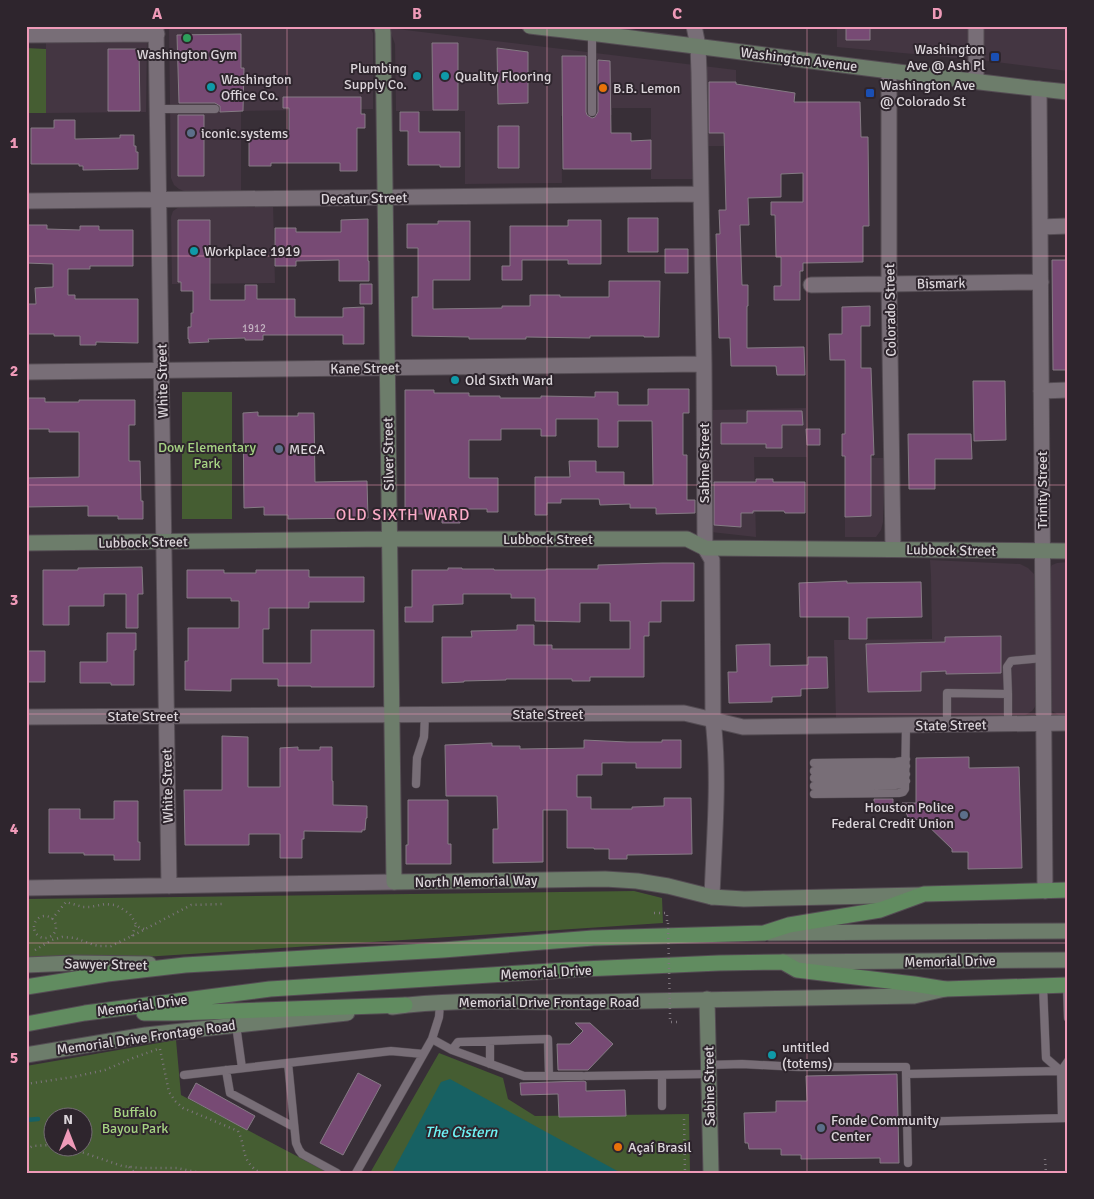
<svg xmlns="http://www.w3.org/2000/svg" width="1094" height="1199" viewBox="0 0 1094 1199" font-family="Signika,sans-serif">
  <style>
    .built { fill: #443642 }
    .green { fill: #455d32; fill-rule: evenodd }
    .water { fill: #176163 }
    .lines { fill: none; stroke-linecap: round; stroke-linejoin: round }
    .stream { stroke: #176163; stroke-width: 4.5 }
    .building { fill: #774a74; stroke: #857b84 }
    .lane-casing { stroke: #544c53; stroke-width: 9 }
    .street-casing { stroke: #544c53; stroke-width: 17 }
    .secondary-casing { stroke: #544c53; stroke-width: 17 }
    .primary-casing { stroke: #544c53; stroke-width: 17 }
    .path { stroke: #7d757c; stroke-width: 2.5; stroke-dasharray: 1 4; stroke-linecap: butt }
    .lane { stroke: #786e77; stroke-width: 8 }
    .street { stroke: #786e77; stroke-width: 15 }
    .secondary { stroke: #6d7d6b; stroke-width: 15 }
    .primary { stroke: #618c60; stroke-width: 15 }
    .path-bridge { stroke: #7d757c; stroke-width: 2.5; stroke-dasharray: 1 4; stroke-linecap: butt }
    .grid { fill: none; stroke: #ef9ab8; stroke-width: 1; stroke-opacity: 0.55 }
    .leisure-dot { fill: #2e9e5b; stroke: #2e252d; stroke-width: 2 }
    .transit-dot { fill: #1a4fb4; stroke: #2e252d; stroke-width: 2 }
    .culture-dot { fill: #0f9aa8; stroke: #2e252d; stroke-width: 2 }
    .food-dot { fill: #e8710a; stroke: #2e252d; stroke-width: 2 }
    .service-dot { fill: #5c6f8a; stroke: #2e252d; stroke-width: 2 }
    .labels { text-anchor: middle; stroke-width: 4; stroke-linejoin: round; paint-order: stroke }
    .number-label { font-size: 11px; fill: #c2b2c0 }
    .poi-label { font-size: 14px; fill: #dbd5da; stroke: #2e252d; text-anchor: start }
    .street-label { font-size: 14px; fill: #dbd5da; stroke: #2e252d }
    .park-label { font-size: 14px; fill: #a6d383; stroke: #2e252d }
    .water-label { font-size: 15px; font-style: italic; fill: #6ff4f6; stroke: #2e252d }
    .quarter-label { font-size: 16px; letter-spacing: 1px; fill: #fbabc7; stroke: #2e252d }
    .neatline { fill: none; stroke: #ef9ab8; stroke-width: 2 }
    .grid-label { font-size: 16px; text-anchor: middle; font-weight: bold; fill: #ef9ab8 }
  </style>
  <rect width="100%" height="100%" fill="#382f37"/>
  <path class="built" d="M169,26L370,27L373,33V109L241,111V192H186L179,189L174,185L171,178Z
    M837,26H969L968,59L837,47Z
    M980,26H1068V71L980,60Z
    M389,28L736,70L737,146H705L693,179H651V108H612V115L561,116L562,183L465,184V111H396L395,44Z
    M147,42L146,112L46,113V43Z
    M273,203L275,283L172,284L171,217L173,211L179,207Z
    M806,408L807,457H754L756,537L711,532L710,410Z
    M845,458H885L883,522L881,530L876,537H845Z
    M930,560L1020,564L1028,568L1034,574L1037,694V704L1032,711L1024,716L836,721L834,640L932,639L931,576Z
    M1068,562V716L1062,717L1052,711L1048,705L1049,570L1052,565L1057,563Z"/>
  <path class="green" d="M26,48L46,49V113H26Z
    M182,392H232V519H182Z
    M634,891L662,898L663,923L128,958L26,959V899Z
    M176,1040L181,1095L329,1173H26V1066ZM52,1116H82V1146H52Z
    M439,1053L503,1078L508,1099L535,1116L689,1114L690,1173H370Z"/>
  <path class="water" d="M450,1079L621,1173H392L441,1082Z"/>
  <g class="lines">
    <path class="stream" d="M26,1120L38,1119"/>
  </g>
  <path class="building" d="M846,26H870V40H846Z
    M241,34V68H244L243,111L220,112V106L215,103H179L177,35Z
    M432,43H458V110H433Z
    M497,48L528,52V103L498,104Z
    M108,49H139L140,111H108Z
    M562,56H586V112L587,115L592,118L595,117L598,112V60L610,61L611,133H631V141L651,140V169H563Z
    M709,82H736V84L795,93L794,102H860L861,137H868L869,226H863V262L803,263V271H800V300H774V286H781V257H776L775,215H771V202H803V173L781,174V197L748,198L749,225H740L742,285H748V306H747V348L804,347L805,375H777L776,366H731L730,338H719L716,234H720L719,210H726L724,133H709Z
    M283,97H361V114H365V128H357V171H340V163H271V166H249V132H289V108H283Z
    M400,112H419V132H460V167H440V165H408V131H400Z
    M178,115H204V176H178Z
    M54,120H75V139L120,138V135H134V146H136V152H138V169L83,170V166H79V164H31V128H54Z
    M498,126H519V168H498Z
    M628,218H658V252H628Z
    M368,219V261H369V281H339V260L296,261V266H275V228H296V232H341V220Z
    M178,220H210V300H245V285H257V299H295V317H343V308L364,307V344H343V335H263V340H245V338L210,339H208L209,342L189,343V339H188V327H191V313H193V291H181V282H178Z
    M568,220H601V264H568V260H522V280H502V266H510V226H568Z
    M438,221H470V280H433V309L502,308V306H530V295H560V297H609V281H660L659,337H644V336H590V338L526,337V339H469V337L412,336V297H418V248H407V224H438Z
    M26,225H47V229L80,230V226H99V230H133V266H90V269H68V295H75V299H138V343L96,342V345H80V336H54V334H26V304H36L35,288L53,287V264L26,263Z
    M665,249H688V273H665Z
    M1052,260H1068V370H1053Z
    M360,284H372V304H360Z
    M870,306V326H861V368H871L874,455H871V516L845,517V456H842V434H845V360H830L829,334H842V307Z
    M973,381H1005L1006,440L974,441Z
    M648,389H689V413H683V455H687V500H695V513L656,514V508H630V504L600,505L599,499H561V503H547V515H535V477H570L569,461H596V472H624V485H653L652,421H618V447H598V419H556V436H541V429H501V440H469V478H498V512H487V509H460V523H442V514H405V390H434V393H469V396H500V398H541V396L595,397V392H618V405H648Z
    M28,398H45V402H79V400H135V425H129V461H140L141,501H143V519H118V516H88V506L26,507V478L79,477V432H49V429H28Z
    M747,411H802L803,425H782V448H766V444H721V423H747Z
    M258,412V416H298V413H314L315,482L367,481L368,518L288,519V515H264V507L244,508L243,413Z
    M806,429H820V445H807Z
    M908,434H971L972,459H935V489H909Z
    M756,479H773V482H805V513H785L784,511H753V513H741V527L714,525V482H756Z
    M662,563H694V601H661V622H649V636H644V677H590V681H572V679H506V680L464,681V682L442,683V637H472L471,631L517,630V625H534V645H552V649H630V621H610V603H580V622L535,621V598H511V594H463V604L433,605V622H405V607H412V570H448V568H462V569H494V570H546V569H598V565Z
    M142,567L143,594H138V628H126V594H104V606H69V625H43V570H78V568Z
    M187,570H224V573H256V570H309V577H364V602H309V608H269V629H263V663H311V630H374V687H311V686H278V679H231V691L185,690V661H188V628H239V601H231V598H187Z
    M847,581V583L921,582L922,617L867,618V639H849V617H800L799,583Z
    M107,633H136V650H134V685H111V683H80V662H107Z
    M1001,636V673L946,674V671L921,672V691L868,692L866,644L945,642V637Z
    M770,644V666L808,665V657H827L828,688L801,689V696L772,697V702L729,703L728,672H737L736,645Z
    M26,651H45V682H26Z
    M222,736L248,737V787H280V748L298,747V750H320V747H332V781H333V805L367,806V818H366L365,830H362V832L304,831V839H302V858H280V834H249V845H185L184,790H222Z
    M584,740L627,742H662V740H681V768H636V763H602V775H577V797H591V809H632V807L664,806V798H691L692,854L627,855V859H609V849H594V848H567V810H543V862L493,863V829H498L497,796H446L445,745L492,743V746H520V749L584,748Z
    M969,757V768L1019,767L1022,868L968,869V852H952V849L921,819L913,820L908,817L902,803H916V758Z
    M874,799H893V811H874Z
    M408,800H448V844H451V864H406V845H408Z
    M114,801H138V842H140V860H114V855H84V853H49V809H80V819H114Z
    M575,1023H590L613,1044L588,1070H558L557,1044H570L583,1031Z
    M358,1073L381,1085L343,1155L320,1143Z
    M897,1074L899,1163H880V1158L801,1159V1155H781V1149H749L748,1143H745L744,1113L776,1112V1101H807L806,1076Z
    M584,1081L586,1082V1091L625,1090L626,1116L559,1117L558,1094L521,1095L520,1083Z
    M196,1083L255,1116L247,1130L188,1098Z"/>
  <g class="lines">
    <g class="lane-casing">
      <path id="lane" d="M158,109H215
        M592,112V34
        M1008,694L1007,667L1011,661L1043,658
        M947,725V693L1008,694V724
        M814,763L896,762L902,761L906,759
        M814,771L896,770L906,766
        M814,778H895L906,774
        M416,784L417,758L424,737L425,714
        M814,786L895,785L901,784L906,781
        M814,794L899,793L903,792L905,789L906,725
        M1043,986L1046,1058L1061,1071
        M1067,986L1068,1018
        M236,1025L242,1068
        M432,1039L452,1050L458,1042L548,1039L549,1076
        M490,1041V1064
        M452,1050L524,1076H582
        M288,1063L296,1143L299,1150L302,1154L337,1173
        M708,1065L742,1064L799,1067H906V1074L1061,1071
        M226,1070L230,1093L294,1127
        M906,1074L908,1163
        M184,1075L391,1051L423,1054
        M662,1075V1106
        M586,1076L708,1074
        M1062,1118L1061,1071L1068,1061
        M907,1122L1068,1118
        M356,1173L432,1039L439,1017L440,1003"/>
    </g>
    <g class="street-casing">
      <path id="street" d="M156,26L169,886
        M694,26L698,46L699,73L704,364L705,548L712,560L713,720C720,779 714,839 712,897
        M976,26V81
        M26,35L157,34
        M889,71V284L893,549
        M1039,89L1045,891
        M26,201L701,194
        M1040,227L1068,226
        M811,285L1041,282
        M26,372L704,364
        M1041,391L1068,390
        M26,717L684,713L743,727L1068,723
        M26,888L394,882"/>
    </g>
    <g class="secondary-casing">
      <path id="secondary" d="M382,26L383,33L394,882L605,879L637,881L668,886L712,897L744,899L919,895
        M530,26C709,46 888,73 1068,92
        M26,543L389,539H687L705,548L1068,551
        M769,933L1068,931
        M783,962L1068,960
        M26,965L73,963L149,964
        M707,999L711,1173
        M392,1007C457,998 523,1003 589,1002C697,1000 806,998 914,996L945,989
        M26,1055L146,1035L347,1013"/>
    </g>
    <g class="primary-casing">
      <path id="primary" d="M26,987L107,974L185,965L443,950L593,938L764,933L789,925L880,910L924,894L1068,890
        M144,1013H174L405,1005
        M26,1024L85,1013L270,989L583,969L719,963L783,962L797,970L914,984L945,989L1068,985"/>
    </g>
    <path class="path" d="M654,913H667V921
      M34 927a11 11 0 1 1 22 0a11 11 0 1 1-22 0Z
      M52,919L66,902L83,907H90L105,904L115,905L121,908L130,914L136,924L139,927L144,929
      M132,936L136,924
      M35,950L52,940L62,937L75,938L94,945L100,946H111L132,936L191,905L223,904
      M670,1013V1022H679
      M160,1049L169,1092L175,1101L183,1108L238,1131C247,1150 240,1160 260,1173
      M26,1084L73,1077L105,1070L133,1058L158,1049
      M684,1119L685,1173
      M64,1146L122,1166L140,1168H177L201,1173
      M26,1149L33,1146L52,1145
      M1045,1159L1046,1173
      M129,1167L135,1173"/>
    <use href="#lane" class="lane"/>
    <use href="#street" class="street"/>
    <use href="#secondary" class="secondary"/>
    <use href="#primary" class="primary"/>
    <path class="path-bridge" d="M668,923L670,1013"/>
  </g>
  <path class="grid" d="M287,26V1173M547,26V1173M807,26V1173M26,256H1068M26,485H1068M26,714H1068M26,943H1068"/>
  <circle class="leisure-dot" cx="187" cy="38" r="5"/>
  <g class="transit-dot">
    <rect x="990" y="52" width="10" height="10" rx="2.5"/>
    <rect x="865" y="88" width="10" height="10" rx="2.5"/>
  </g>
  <g class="culture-dot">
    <circle cx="417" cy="76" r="5"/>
    <circle cx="445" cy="76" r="5"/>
    <circle cx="211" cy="87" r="5"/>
    <circle cx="194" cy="251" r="5"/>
    <circle cx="455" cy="380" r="5"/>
    <circle cx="772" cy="1055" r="5"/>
  </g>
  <g class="food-dot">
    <circle cx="603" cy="88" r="5"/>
    <circle cx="618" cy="1147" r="5"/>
  </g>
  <g class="service-dot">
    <circle cx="191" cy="133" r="5"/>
    <circle cx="279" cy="449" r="5"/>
    <circle cx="964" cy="815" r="5"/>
    <circle cx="821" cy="1128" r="5"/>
  </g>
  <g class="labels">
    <g class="number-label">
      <text x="254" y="332">1912</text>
    </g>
    <g class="poi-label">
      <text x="985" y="54" text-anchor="end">Washington<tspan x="985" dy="16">Ave @ Ash Pl</tspan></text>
      <text x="187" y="59" text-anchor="middle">Washington Gym</text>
      <text x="407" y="73" text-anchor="end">Plumbing<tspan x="407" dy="16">Supply Co.</tspan></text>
      <text x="455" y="81">Quality Flooring</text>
      <text x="221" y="84">Washington<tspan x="221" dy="16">Office Co.</tspan></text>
      <text x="880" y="90">Washington Ave<tspan x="880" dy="16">@ Colorado St</tspan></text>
      <text x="613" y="93">B.B. Lemon</text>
      <text x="201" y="138">iconic.systems</text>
      <text x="204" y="256">Workplace 1919</text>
      <text x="465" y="385">Old Sixth Ward</text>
      <text x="289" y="454">MECA</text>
      <text x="954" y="812" text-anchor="end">Houston Police<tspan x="954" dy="16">Federal Credit Union</tspan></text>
      <text x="782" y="1052">untitled<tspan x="782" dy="16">(totems)</tspan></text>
      <text x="831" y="1125">Fonde Community<tspan x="831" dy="16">Center</tspan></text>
      <text x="628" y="1152">Açaí Brasil</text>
    </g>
    <g class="street-label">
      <text transform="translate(799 59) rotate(7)" y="5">Washington Avenue</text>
      <text transform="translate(364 198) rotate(-1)" y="5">Decatur Street</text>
      <text transform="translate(941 283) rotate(-1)" y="5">Bismark</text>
      <text transform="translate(890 310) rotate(-91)" y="5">Colorado Street</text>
      <text transform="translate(365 368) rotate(-1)" y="5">Kane Street</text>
      <text transform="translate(162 381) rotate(-91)" y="5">White Street</text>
      <text transform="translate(388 454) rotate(-91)" y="5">Silver Street</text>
      <text transform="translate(704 463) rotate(-90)" y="5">Sabine Street</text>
      <text transform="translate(1042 490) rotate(-90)" y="5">Trinity Street</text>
      <text x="548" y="544">Lubbock Street</text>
      <text transform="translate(143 542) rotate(-1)" y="5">Lubbock Street</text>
      <text transform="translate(951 550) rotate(1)" y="5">Lubbock Street</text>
      <text x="548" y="719">State Street</text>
      <text x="143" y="721">State Street</text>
      <text transform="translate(951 725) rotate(-1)" y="5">State Street</text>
      <text transform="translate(167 786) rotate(-91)" y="5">White Street</text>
      <text transform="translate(476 881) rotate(-1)" y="5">North Memorial Way</text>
      <text transform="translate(950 961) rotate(-1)" y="5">Memorial Drive</text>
      <text transform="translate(106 964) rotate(1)" y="5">Sawyer Street</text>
      <text transform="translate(546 972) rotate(-3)" y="5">Memorial Drive</text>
      <text x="549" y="1007">Memorial Drive Frontage Road</text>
      <text transform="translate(142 1005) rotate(-8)" y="5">Memorial Drive</text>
      <text transform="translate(146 1037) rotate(-8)" y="5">Memorial Drive Frontage Road</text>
      <text transform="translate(709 1086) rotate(-91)" y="5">Sabine Street</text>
    </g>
    <g class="park-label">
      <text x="207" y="452">Dow Elementary<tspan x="207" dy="16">Park</tspan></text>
      <text x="135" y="1117">Buffalo<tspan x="135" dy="16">Bayou Park</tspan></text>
    </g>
    <g class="water-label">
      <text x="461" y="1137">The Cistern</text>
    </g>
    <g class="quarter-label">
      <text x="403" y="520">OLD SIXTH WARD</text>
    </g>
  </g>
  <rect width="1094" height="1199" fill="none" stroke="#2e252d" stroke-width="55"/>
  <g transform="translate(68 1132)"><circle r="24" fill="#2e252d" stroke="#736b72"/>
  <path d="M0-4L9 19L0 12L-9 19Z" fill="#ef9ab8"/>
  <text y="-8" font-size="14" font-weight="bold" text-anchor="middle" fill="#dbd5da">N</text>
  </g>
  <rect x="28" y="28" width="1038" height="1144" class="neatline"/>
  <g class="grid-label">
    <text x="157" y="19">A</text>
    <text x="417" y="19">B</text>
    <text x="677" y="19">C</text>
    <text x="937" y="19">D</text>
    <text x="14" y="148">1</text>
    <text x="14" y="376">2</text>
    <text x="14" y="605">3</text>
    <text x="14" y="834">4</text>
    <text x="14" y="1063">5</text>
  </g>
</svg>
